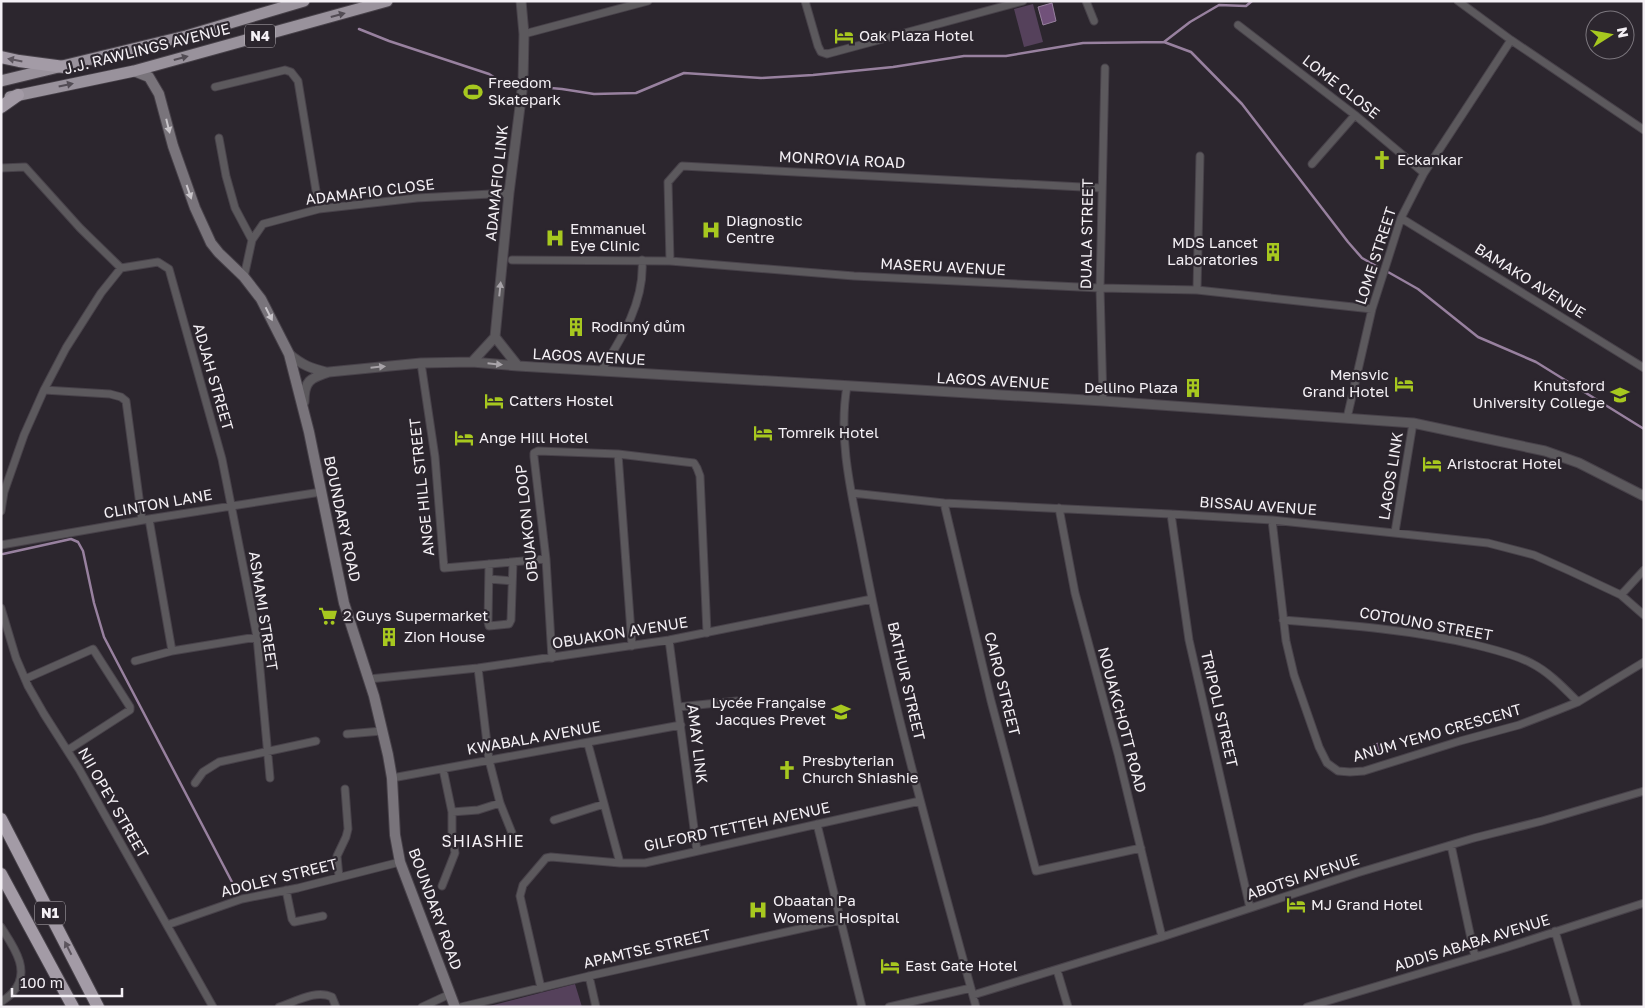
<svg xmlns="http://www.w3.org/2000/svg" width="1645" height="1008" viewBox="0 0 1645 1008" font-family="'Golos Text',sans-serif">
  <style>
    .green { fill: #55415b }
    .water { fill: #71517a; stroke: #98819f }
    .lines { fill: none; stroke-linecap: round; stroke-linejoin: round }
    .stream { stroke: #98819f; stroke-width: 2.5 }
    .minor-casing { stroke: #48424a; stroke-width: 9 }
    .tertiary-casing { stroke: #48424a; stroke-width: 11 }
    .secondary-casing { stroke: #48424a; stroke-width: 12 }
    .trunk-casing { stroke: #48424a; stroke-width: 13 }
    .motorway-casing { stroke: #48424a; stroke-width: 14 }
    .minor { stroke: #5c595d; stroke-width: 7 }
    .tertiary { stroke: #5c595d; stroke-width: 9 }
    .secondary { stroke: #79747b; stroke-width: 10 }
    .trunk { stroke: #99929c; stroke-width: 11 }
    .motorway { stroke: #a39ba6; stroke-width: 12 }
    .oneway { fill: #524c54 }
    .oneway2 { fill: #5c555e }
    .oneway3 { fill: #c9c5ca }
    .oneway4 { fill: #a8a4a9 }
    .labels { text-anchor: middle; stroke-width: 4.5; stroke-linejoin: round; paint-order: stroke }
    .shield { fill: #2c262e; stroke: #b8b3b9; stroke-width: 1 }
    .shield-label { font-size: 14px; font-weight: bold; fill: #f4f0f5 }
    .poi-label { font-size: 15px; fill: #f4f0f5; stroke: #2c262e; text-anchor: start }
    .street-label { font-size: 15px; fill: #f4f0f5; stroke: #2c262e }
    .neighbourhood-label { font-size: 16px; letter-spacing: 1px; fill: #f4f0f5; stroke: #2c262e }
  </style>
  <rect width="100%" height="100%" fill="#2c262e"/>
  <path class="green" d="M1033,4L1043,42L1024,47L1014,9Z
    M575,984L582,1007H486Z"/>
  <path class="water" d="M1052,3L1056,21L1043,25L1038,7Z
    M1385,742L1388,745L1381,752L1373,748V744Z"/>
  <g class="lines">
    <path class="stream" d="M359,29L389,41L489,74L505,84L562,89L594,94L636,93L684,73L761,78L813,75L893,67L964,56H1006L1083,43L1164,42L1190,22L1219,5L1246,6L1252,1
      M1164,42L1191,52L1242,104L1348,242L1362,258L1378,267
      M1388,272L1418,289L1478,337L1536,362L1644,429
      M3,554L71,539L78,542L83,551L94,603L104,637L232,882"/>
    <g class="minor-casing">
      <path id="minor" d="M805,1L818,46L821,52L827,54L1023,1
        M1086,1L1094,21
        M1458,1L1511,40L1644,130
        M1238,25L1355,115L1424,173
        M524,34L648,1
        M215,87L285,70L291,72L298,81L319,209
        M219,138L226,176L235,208L252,240
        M1312,164L1355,115
        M1,168L25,167L80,228L121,268
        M1401,218L1644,368
        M512,260L670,261L854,276L1100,288L1197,290L1372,309
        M670,261L668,182L682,166L1101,188
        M244,277L252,240L263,224L319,209L417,198L509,193
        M1197,290L1200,156
        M421,363L435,457L444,568L546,559
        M601,371C622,338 645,301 642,260
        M847,386C837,443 854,503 864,558C893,710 936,858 976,1007
        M44,390L110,394L121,397L126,401L142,520
        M1103,401L1100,288L1105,68
        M1347,418L1372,309L1401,218L1424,173L1511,40
        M618,454L632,646
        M852,493L944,503L1171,514L1272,520L1488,543L1534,555L1570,571L1621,595L1644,615
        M944,503L991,701L1036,871L1141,848
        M1059,508L1075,593L1118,754L1162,937
        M1,511L4,492L24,435L44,390L66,348L101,293L121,268L158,262L169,269L222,459L249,596L257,637L270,778
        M1171,514L1189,640L1250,908
        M149,519L172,651
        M1272,520L1286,641L1294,675L1319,747L1327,763L1338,771L1350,772L1364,771L1460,741L1519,725L1558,710L1578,702L1644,662
        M1395,532L1413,423
        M1,545L149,519L321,492
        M489,564L488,622L489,626L509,624L511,620L513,562
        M489,579L512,581
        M1621,595L1644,570
        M1,608L16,658L28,686L44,714L79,769L213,1007
        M1283,620C1348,625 1413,630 1476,645C1495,650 1514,654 1531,663C1549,672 1564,688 1578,702
        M669,640L697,851
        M552,658L546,559L534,457V453L538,451L618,454L694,463L697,468L700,476L707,633
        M135,661L172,651L257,637
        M478,668L489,760L500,803L512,833
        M25,679L93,649L130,707V710L68,750
        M369,679L478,668L669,640L872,599
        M678,707L737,701
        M347,734L382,731
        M588,744L620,863
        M392,778L681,725
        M195,783L203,772L219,762L316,741
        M452,812L478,810L500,803
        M554,820L604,804
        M817,824L862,1007
        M1451,845L1475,957
        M339,877L337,856L346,837L348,829L345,789
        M442,886L455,853L452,835V812L443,769
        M286,890L292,919L294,922L323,916
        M167,925L242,899L298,888L400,862
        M1,927C13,946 32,971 13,992C10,996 5,999 1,1002
        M1555,931L1577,1007
        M1057,970L1068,1007
        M589,976L596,1007
        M541,988L520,896L523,885L546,858L551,857L620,863H645L920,801
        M973,995L1162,937L1357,873L1474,838L1542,821L1644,791
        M279,1007C295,1002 316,989 332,997L336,1007
        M422,1007L450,994
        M461,1007L589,976L840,920
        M889,1007L971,988
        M1307,1007L1505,948L1644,903"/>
    </g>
    <g class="tertiary-casing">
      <path id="tertiary" d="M495,337L518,366
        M289,354C302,365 310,368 326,372
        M472,362L495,337L509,193L523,83L524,34L521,1
        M304,402C304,381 310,378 329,372L421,363L472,362L518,366L1103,401L1413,423L1545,451L1579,463L1644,496"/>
    </g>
    <g class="secondary-casing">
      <path id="secondary" d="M134,71L149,77L159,94L173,146L195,208L211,243L219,253L244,277L261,299L289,354L309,432L344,603L374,696L388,755L392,778L395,835L400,862L455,1007"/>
    </g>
    <g class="trunk-casing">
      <path id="trunk" d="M1,81L186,36L304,1
        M10,97L134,71L387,1"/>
    </g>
    <g class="motorway-casing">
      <path id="motorway" d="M1,57L19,61L64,67
        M1,107L18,95
        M1,819L98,1007
        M1,874L73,1007"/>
    </g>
    <use href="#minor" class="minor"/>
    <use href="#tertiary" class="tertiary"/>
    <use href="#secondary" class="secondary"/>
    <use href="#trunk" class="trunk"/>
    <use href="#motorway" class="motorway"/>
  </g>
  <defs><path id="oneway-solid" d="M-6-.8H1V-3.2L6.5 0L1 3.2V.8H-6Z" transform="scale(1.25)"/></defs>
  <g class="oneway">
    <use href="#oneway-solid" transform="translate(338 15) rotate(-15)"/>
    <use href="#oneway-solid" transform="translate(181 58) rotate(-15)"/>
    <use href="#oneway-solid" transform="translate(66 85) rotate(-12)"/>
  </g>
  <g class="oneway2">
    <use href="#oneway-solid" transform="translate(15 60) rotate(-169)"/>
    <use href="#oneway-solid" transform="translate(68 948) rotate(-117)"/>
  </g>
  <g class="oneway3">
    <use href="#oneway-solid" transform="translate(168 126) rotate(76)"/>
    <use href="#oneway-solid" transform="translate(189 192) rotate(71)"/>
    <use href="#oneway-solid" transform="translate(269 314) rotate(63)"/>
  </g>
  <g class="oneway4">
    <use href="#oneway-solid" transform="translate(500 289) rotate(-84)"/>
    <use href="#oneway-solid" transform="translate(495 364) rotate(6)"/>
    <use href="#oneway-solid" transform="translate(378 367) rotate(-6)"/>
  </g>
  <defs>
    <g id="hotel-bare" transform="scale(1.5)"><path d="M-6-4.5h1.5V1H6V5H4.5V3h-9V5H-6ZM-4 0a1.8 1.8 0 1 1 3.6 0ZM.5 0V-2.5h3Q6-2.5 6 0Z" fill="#a7c81f" stroke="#2c262e" stroke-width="2.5" paint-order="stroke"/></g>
    <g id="stadium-bare" transform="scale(1.5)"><path d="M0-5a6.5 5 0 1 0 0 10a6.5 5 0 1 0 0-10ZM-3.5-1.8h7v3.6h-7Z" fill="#a7c81f" stroke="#2c262e" stroke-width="2.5" paint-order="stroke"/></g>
    <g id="church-bare" transform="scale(1.5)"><path d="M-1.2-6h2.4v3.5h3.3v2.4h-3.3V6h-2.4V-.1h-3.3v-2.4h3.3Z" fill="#a7c81f" stroke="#2c262e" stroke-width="2.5" paint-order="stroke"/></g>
    <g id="hospital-bare" transform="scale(1.5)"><path d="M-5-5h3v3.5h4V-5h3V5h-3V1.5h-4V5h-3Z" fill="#a7c81f" stroke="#2c262e" stroke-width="2.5" paint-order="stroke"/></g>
    <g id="building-bare" transform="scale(1.5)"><path d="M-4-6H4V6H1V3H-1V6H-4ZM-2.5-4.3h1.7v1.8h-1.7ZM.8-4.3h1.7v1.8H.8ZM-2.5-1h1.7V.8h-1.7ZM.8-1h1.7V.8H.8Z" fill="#a7c81f" stroke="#2c262e" stroke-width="2.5" paint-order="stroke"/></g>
    <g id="university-bare" transform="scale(1.5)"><path d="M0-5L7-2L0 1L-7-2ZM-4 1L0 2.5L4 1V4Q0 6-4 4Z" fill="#a7c81f" stroke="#2c262e" stroke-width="2.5" paint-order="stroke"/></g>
    <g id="supermarket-bare" transform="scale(1.5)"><path d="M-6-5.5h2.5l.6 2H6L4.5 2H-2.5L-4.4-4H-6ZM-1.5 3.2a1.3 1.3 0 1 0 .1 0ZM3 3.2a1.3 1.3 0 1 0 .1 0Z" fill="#a7c81f" stroke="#2c262e" stroke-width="2.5" paint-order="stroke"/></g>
    <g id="school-bare" transform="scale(1.5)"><path d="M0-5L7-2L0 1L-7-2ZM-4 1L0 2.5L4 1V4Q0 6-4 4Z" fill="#a7c81f" stroke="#2c262e" stroke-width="2.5" paint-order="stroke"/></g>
  </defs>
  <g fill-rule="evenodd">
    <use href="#hotel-bare" x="844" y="36"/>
    <use href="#stadium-bare" x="473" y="92"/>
    <use href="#church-bare" x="1382" y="160"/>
    <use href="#hospital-bare" x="711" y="230"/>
    <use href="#hospital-bare" x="555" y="238"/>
    <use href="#building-bare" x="1273" y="252"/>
    <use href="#building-bare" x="576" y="327"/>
    <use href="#hotel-bare" x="1404" y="384"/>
    <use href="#building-bare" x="1193" y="388"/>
    <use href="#university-bare" x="1620" y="395"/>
    <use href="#hotel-bare" x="494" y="401"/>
    <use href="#hotel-bare" x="763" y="433"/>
    <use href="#hotel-bare" x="464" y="438"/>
    <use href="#hotel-bare" x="1432" y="464"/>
    <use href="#supermarket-bare" x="328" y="616"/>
    <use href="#building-bare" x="389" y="637"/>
    <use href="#school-bare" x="841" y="712"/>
    <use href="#church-bare" x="787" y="770"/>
    <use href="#hotel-bare" x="1296" y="905"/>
    <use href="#hospital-bare" x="758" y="910"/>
    <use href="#hotel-bare" x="890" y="966"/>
  </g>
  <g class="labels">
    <g class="shield">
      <rect x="245" y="24.5" width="30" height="23" rx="4"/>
      <rect x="35" y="901.5" width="30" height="23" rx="4"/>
    </g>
    <g class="shield-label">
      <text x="260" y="41">N4</text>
      <text x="50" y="918">N1</text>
    </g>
    <g class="poi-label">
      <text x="859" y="41">Oak Plaza Hotel</text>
      <text x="488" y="88">Freedom<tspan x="488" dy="17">Skatepark</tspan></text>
      <text x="1397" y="165">Eckankar</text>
      <text x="726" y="226">Diagnostic<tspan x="726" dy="17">Centre</tspan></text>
      <text x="570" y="234">Emmanuel<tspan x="570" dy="17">Eye Clinic</tspan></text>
      <text x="1258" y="248" text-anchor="end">MDS Lancet<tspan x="1258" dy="17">Laboratories</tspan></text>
      <text x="591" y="332">Rodinný dům</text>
      <text x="1389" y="380" text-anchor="end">Mensvic<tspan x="1389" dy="17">Grand Hotel</tspan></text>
      <text x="1605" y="391" text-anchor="end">Knutsford<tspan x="1605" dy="17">University College</tspan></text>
      <text x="1178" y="393" text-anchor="end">Dellino Plaza</text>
      <text x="509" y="406">Catters Hostel</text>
      <text x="778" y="438">Tomreik Hotel</text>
      <text x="479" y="443">Ange Hill Hotel</text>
      <text x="1447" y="469">Aristocrat Hotel</text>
      <text x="343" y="621">2 Guys Supermarket</text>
      <text x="404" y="642">Zion House</text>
      <text x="826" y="708" text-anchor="end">Lycée Française<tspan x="826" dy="17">Jacques Prevet</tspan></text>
      <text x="802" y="766">Presbyterian<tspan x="802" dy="17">Church Shiashie</tspan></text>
      <text x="773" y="906">Obaatan Pa<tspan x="773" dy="17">Womens Hospital</tspan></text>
      <text x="1311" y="910">MJ Grand Hotel</text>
      <text x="905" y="971">East Gate Hotel</text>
    </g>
    <g class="street-label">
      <text transform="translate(147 49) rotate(-14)" y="5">J.J. RAWLINGS AVENUE</text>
      <text transform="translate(1341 87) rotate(38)" y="5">LOME CLOSE</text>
      <text transform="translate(842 160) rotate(3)" y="5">MONROVIA ROAD</text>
      <text transform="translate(497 183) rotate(-84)" y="5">ADAMAFIO LINK</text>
      <text transform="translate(370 192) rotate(-7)" y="5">ADAMAFIO CLOSE</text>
      <text transform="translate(1087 234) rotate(-89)" y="5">DUALA STREET</text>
      <text transform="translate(1376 256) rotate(-72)" y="5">LOME STREET</text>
      <text transform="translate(943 267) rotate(3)" y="5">MASERU AVENUE</text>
      <text transform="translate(1530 281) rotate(32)" y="5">BAMAKO AVENUE</text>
      <text transform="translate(589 357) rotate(3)" y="5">LAGOS AVENUE</text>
      <text transform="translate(213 377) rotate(74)" y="5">ADJAH STREET</text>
      <text transform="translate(993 381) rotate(3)" y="5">LAGOS AVENUE</text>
      <text transform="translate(1391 476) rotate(-81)" y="5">LAGOS LINK</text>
      <text transform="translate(422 487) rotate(-96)" y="5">ANGE HILL STREET</text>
      <text transform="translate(158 504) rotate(-10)" y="5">CLINTON LANE</text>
      <text transform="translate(1258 506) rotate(4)" y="5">BISSAU AVENUE</text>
      <text transform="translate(342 519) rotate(78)" y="5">BOUNDARY ROAD</text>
      <text transform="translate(527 523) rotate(-96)" y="5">OBUAKON LOOP</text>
      <text transform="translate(263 611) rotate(81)" y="5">ASMAMI STREET</text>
      <text transform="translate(1426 624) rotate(10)" y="5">COTOUNO STREET</text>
      <text transform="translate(620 633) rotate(-9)" y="5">OBUAKON AVENUE</text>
      <text transform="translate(906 681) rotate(77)" y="5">BATHUR STREET</text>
      <text transform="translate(1002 684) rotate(76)" y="5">CAIRO STREET</text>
      <text transform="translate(1219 709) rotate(77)" y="5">TRIPOLI STREET</text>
      <text transform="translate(1122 720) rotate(75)" y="5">NOUAKCHOTT ROAD</text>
      <text transform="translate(1437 733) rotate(-16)" y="5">ANUM YEMO CRESCENT</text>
      <text transform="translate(534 738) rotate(-10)" y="5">KWABALA AVENUE</text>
      <text transform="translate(697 744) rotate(83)" y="5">AMAY LINK</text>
      <text transform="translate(113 803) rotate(60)" y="5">NII OPEY STREET</text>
      <text transform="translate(737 827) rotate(-12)" y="5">GILFORD TETTEH AVENUE</text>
      <text transform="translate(1303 877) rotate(-18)" y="5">ABOTSI AVENUE</text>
      <text transform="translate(279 878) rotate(-14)" y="5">ADOLEY STREET</text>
      <text transform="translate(435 909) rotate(70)" y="5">BOUNDARY ROAD</text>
      <text transform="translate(1472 943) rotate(-17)" y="5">ADDIS ABABA AVENUE</text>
      <text transform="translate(647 949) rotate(-13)" y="5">APAMTSE STREET</text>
    </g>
    <g class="neighbourhood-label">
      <text x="483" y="847">SHIASHIE</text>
    </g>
  </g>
  <rect width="1645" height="1008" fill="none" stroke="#f4f0f5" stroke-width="5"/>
  <g transform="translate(1610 35) rotate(79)"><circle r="24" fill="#2c262e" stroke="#7c777e"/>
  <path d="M0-4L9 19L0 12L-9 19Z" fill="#a7c81f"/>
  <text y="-8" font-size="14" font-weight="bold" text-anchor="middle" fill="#f4f0f5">N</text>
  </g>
  <path d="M12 988v8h110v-8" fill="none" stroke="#f4f0f5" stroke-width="2.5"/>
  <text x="20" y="988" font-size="15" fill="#f4f0f5" stroke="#2c262e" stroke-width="4" paint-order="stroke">100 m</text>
</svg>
